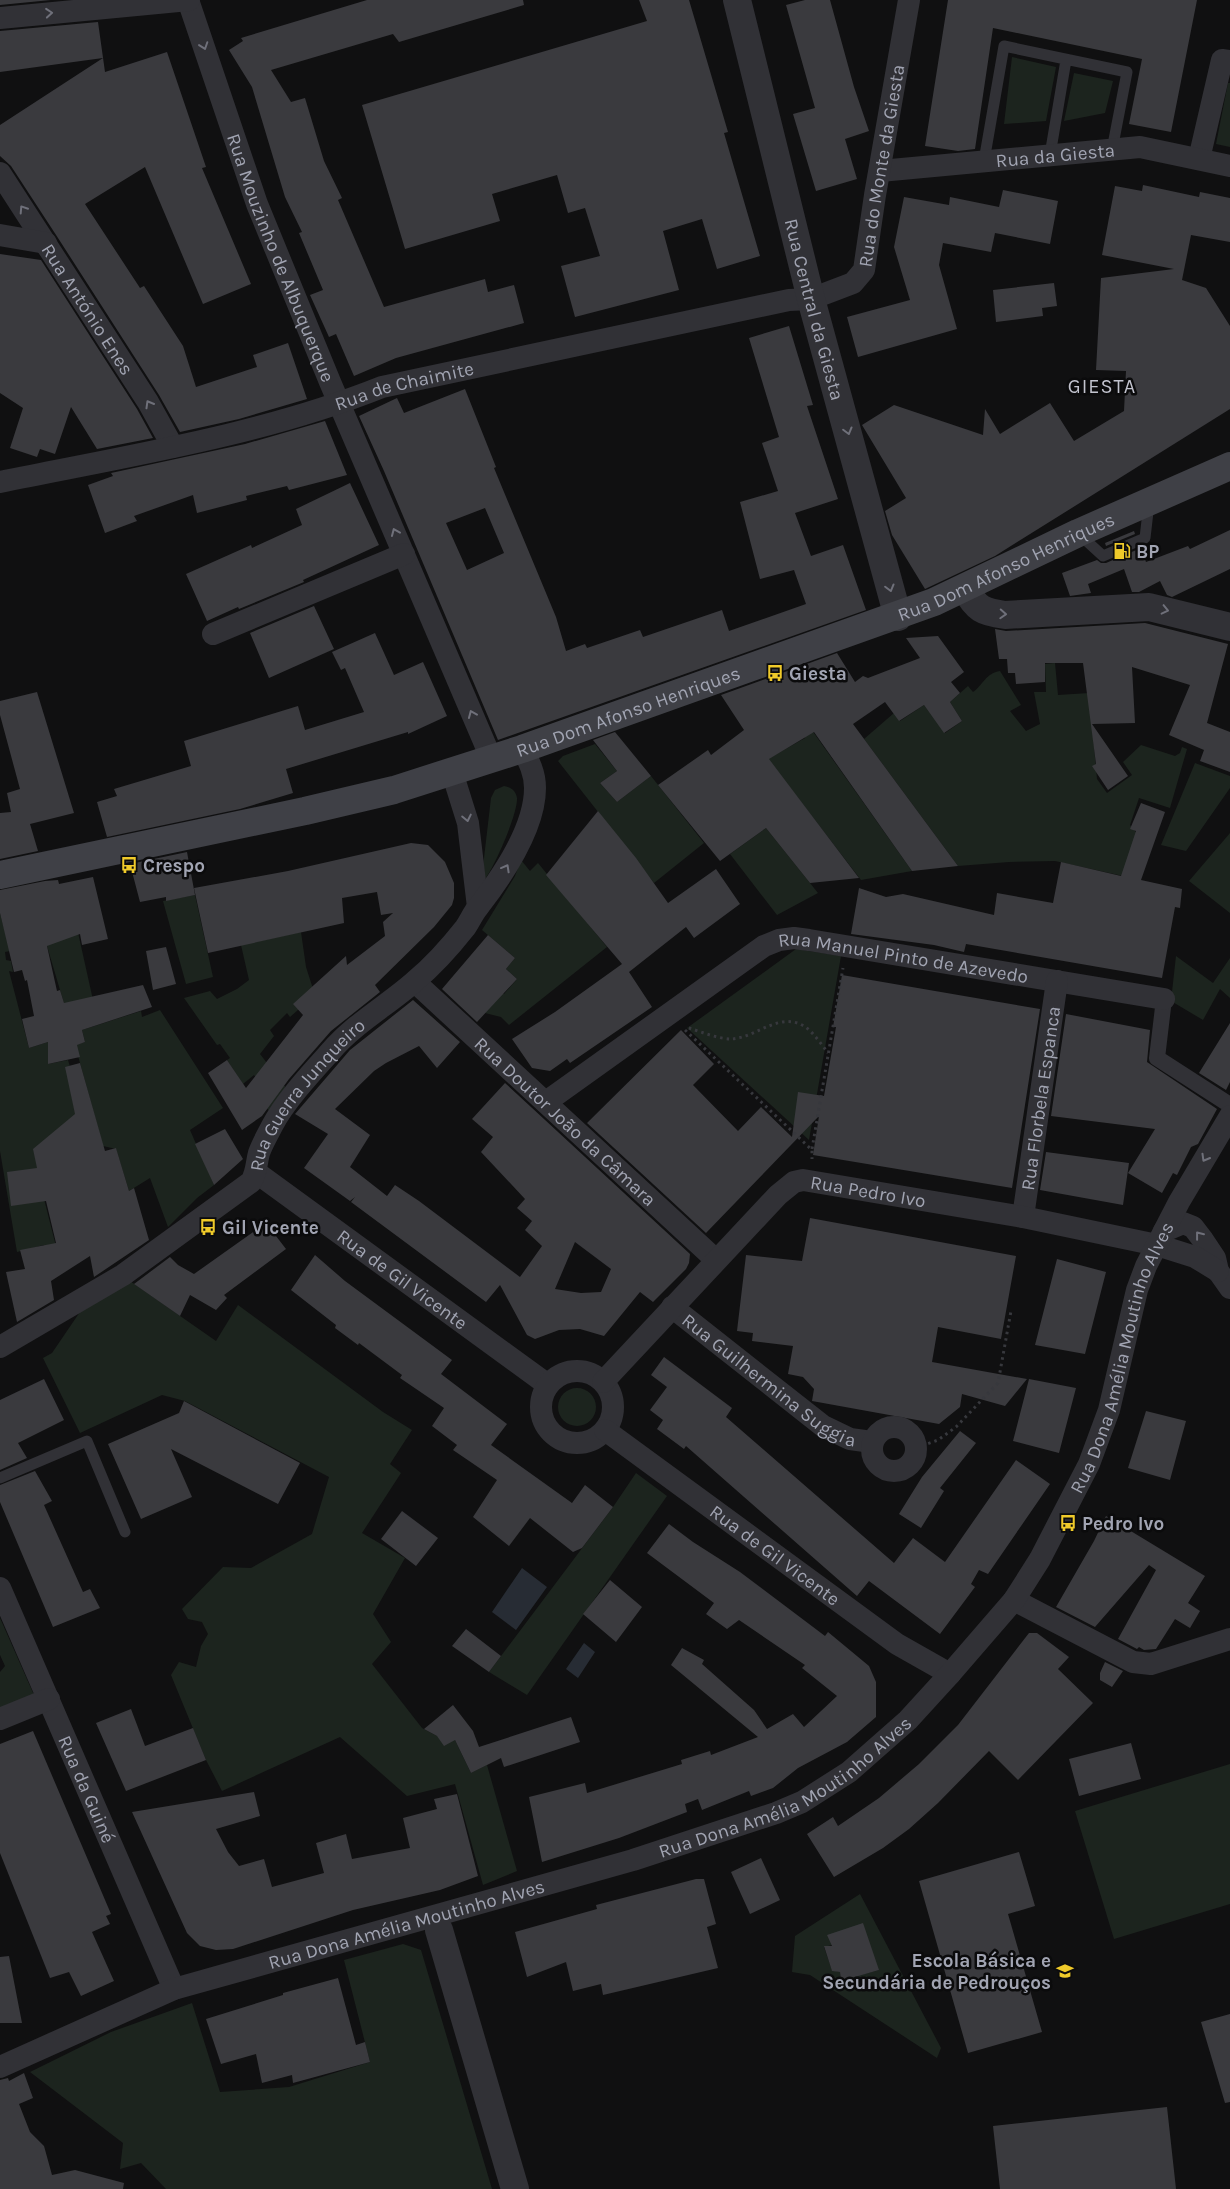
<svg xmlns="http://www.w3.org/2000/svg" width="1230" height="2189" viewBox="0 0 1230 2189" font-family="Karla,sans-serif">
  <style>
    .green { fill: #1c241e; fill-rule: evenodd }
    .water { fill: #272c34 }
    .building { fill: #3a3a3e; fill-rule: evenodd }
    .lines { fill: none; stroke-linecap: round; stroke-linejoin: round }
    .path { stroke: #37383d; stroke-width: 3; stroke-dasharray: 2.5 4; stroke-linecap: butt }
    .service { stroke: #313136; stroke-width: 11 }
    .pedestrian { stroke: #313136; stroke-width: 16 }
    .minor { stroke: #313136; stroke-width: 22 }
    .tertiary { stroke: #313136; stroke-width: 28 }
    .secondary { stroke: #3f4046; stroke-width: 28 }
    .oneway { stroke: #6f707a }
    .labels { text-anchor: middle; stroke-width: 5; stroke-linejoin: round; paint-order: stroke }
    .street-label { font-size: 19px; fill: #a1a4b2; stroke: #0b0b0c }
    .poi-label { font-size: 19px; font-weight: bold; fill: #a1a4b2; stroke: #0b0b0c; text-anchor: start }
    .neighbourhood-label { font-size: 20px; letter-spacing: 1px; fill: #c2c3ce; stroke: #0b0b0c }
  </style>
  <rect width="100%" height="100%" fill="#101011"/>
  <path class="green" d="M1012,57L1056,67L1046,121L1004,124Z
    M1074,73L1113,81L1105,113L1064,121Z
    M1228,83H1230V147L1216,144Z
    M1055,663L1058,695L1089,693L1097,779L1107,793L1132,775L1123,762L1141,745L1175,756L1180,753L1182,747L1187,749L1170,808L1139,798L1130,825L1139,836L1123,876L1055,861L1009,862L958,866L864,739L894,713L900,721L924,705L945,733L962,721L950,702L968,686L973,692C983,685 986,673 1000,671L1021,705L1010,711L1026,731L1040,724L1034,692H1046L1045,664Z
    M799,712L912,871L861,880L768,759L805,738L793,714Z
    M595,744L617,771L600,783L617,802L651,776L704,843L654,883L558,761L563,756Z
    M1195,763L1230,776V788L1186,851L1161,845Z
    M504,786C511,787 516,791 517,798C518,813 495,866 485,879L482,875L491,798L495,790Z
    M766,828L818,893L777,915L730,854Z
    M1230,833V913L1189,881Z
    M521,860L530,871L538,863L607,947L509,1025L501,1017L485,1013L494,986L504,994L517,979L506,969L515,958L482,930L515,876Z
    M67,883L95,1009L68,1017L47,946Z
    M195,895L213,977L186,984L163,901Z
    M0,913L10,951L5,952L6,960L11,961L13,972L9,971L29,1048L48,1042V1064L68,1060L75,1084L71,1093L77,1121L43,1195L61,1266L49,1273L44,1245L17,1252L0,1151Z
    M301,932L306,967L315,995L290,1017L287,1013L270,1030L274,1036L260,1054L287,1089L271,1113L257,1097L265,1091L254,1075L243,1084L227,1060L230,1058L220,1044L217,1045L184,998L210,991L217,999L237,989L249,980L241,945Z
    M796,949L841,956L809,1140L687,1028Z
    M1176,956L1213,983L1230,958V998L1220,989L1203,1020L1171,1001Z
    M160,1010L223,1108L190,1130L214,1185L197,1198L168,1227L150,1178L129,1191L116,1149L103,1146L75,1045L85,1042L82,1030L141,1011L142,1017Z
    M130,1281L216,1341L238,1305L383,1412L412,1430L390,1464L401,1473L362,1533L405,1558L373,1614L391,1642L372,1664L422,1728L437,1736L455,1740L471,1773L487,1765L517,1871L483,1885L455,1784L407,1796L340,1737L222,1791L206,1760L171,1675L179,1662L196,1667L201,1646L208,1634L202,1622L188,1619L182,1609L223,1567L251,1568L312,1534L329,1477L185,1401L162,1395L80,1433L43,1358L52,1353L84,1306Z
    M558 1407a19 19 0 1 1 38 0a19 19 0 1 1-38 0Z
    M636,1473L667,1496L527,1695L489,1672L613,1507Z
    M0,1618L34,1695L0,1708V1672L5,1666L0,1655Z
    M1230,1764V1904L1114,1939L1075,1811Z
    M860,1894L941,2048L937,2058L810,1975L792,1972L795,1936ZM832,1945L879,1970L841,1980L840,1972L832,1970L824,1947Z
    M403,1944L421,1950L492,2189H166L141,2163L120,2169L123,2143L30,2072L111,2032L192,2003L220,2092L289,2087L370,2062L344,1960Z"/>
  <path class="water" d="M522,1568L547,1587L516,1630L492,1612Z
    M584,1643L595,1652L578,1678L566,1669Z"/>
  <path class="building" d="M0,0H51L0,5Z
    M367,0H523L524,5L399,42L393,34L271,70L291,102L305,98L324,161L342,198L338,200L384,307L485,279L488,292L514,285L524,323L396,358L354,376L336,334L329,337L310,295L323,290L299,233L302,232L285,197L252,87L229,50L243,41L241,38Z
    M639,0H689L728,132L724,133L760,256L717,269L702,219L663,231L679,290L575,317L561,266L600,256L585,208L568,213L557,175L492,194L500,221L405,249L362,105L647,21Z
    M805,0H830L854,87L869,131L845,139L857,179L816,191L793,114L815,108L786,5Z
    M948,0H1197L1171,132L1129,124L1142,59L993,28L975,149L958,151L925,146Z
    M98,22L105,72L167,52L206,167L202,168L251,284L203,304L145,167L85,204L140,288L144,286L183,346L196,387L257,367L253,355L288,343L307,399L239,419L180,432L159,395L58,238L11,166L0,156V125L103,58L0,72V31Z
    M1143,185L1199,197L1200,192L1230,198V242L1191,235L1182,280L1206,288L1230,326V409L995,556L925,589L892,535L885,511L906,498L862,425L894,405L983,435L985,409L1000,434L1050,403L1074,441L1124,411L1126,371L1096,370L1101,278L1174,269L1102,255L1115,186L1142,191Z
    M1003,190L1058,201L1050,244L995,233L991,252L943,243L939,265L957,329L858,357L847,317L910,300L894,247L904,197L949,205L950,197L999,207Z
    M0,254L41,260L137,409L153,438L97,449L71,407L55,454L40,449L37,457L10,448L23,408L0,393Z
    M1054,283L1057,306L1042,308L1043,316L996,322L993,290Z
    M789,326L813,405L807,406L838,499L795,513L811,556L843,545L866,610L498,740L384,471L359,416L397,398L404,413L465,389L496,467L494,468L556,617L566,651L585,644L587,648L640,630L643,637L722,610L729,631L806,604L794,570L760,579L740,502L778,491L762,443L779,437L749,338ZM485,508L504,553L467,570L446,523Z
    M325,421L347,475L289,490L287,486L246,496L247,500L197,513L193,495L134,516L137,521L105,533L88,485L113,476L111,473L245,444Z
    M350,483L379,545L303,580L304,582L239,609L238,607L207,621L186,574L251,545L252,548L302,525L296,509Z
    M1230,530V569L1172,597L1167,595L1160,581L1139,592H1132L1124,569L1088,584L1091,593L1070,596L1062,573L1097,560L1101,563H1106L1141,548L1146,562L1188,546L1190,549Z
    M1134,531L1135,534L1106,546L1105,543Z
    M314,606L334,649L269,678L250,633Z
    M1145,623L1228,644L1207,723L1230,732V772L1200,761L1204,750L1169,735L1190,685L1132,667L1135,723L1092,724L1128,776L1108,790L1092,766L1096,764L1083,663H1045V682L1016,684L1015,673H1008L1007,659H999L995,629L1006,631Z
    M375,633L394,675L423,662L447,716L408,734V732L286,769L293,793L240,809L107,837L97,802L117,796L114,789L191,766L184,741L298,706L305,730L364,712L345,668L341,670L332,652Z
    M938,636L964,672L951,682L960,693L950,702L962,721L944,733L924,705L899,721L885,702L853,724L958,866L912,871L814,732L769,759L859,878L810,883L766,828L720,861L658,785L708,750L711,755L744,730L721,695L837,653L855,682L863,676L868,678L920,658L906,638Z
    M37,692L74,813L30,824L38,851L0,859V813L11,812L7,793L20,789L0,715V701Z
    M615,732L651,776L617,802L600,783L617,771L593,740Z
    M1141,803L1165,812L1141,880L1182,889L1180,908L1175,907L1162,978L966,944L964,952L934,945L851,934L859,888L886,897L903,894L994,915L997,893L1053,903L1061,862L1121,876L1136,831L1130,829Z
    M598,811L636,858L668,903L716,869L740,904L694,938L686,927L629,972L652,1007L570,1063L567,1059L550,1071L532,1068L512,1039L555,1012L622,964L546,875Z
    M411,843L428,845L445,862L454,883V898L452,905L434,927L375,985L380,992L331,1031L289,1079L262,1116L242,1130L208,1073L227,1060L246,1088L303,1015L293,1004L346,956L347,965L385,936L383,922L393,913L381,915L377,892L342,898L344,923L208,953L194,888L288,871Z
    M187,852L195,895L166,901V897L140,902L130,864Z
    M93,877L108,939L82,945L80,934L47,946L57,991L60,990L64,1003L143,985L152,1007L82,1030L85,1042L77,1045L80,1057L48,1064V1042L29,1048L22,1019L34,1016L27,980L25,981L22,970L14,972L0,913V890L45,881L58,880L59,884Z
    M488,935L515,958L506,969L517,979L477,1022L442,989Z
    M166,947L176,984L153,990L146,951Z
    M842,975L1040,1009L1012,1188L813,1155L819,1116L706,1233L587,1123L681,1030L714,1064L693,1085L738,1131L761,1107L792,1137L798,1092L824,1096L836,1027H833Z
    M413,1000L460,1042L437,1068L419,1046L386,1063L374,1071L335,1109L370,1135L350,1167L387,1196L395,1185L419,1201L520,1277L542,1246L525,1230L532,1221L517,1208L525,1199L481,1152L493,1137L472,1119L505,1083L690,1254L689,1263L686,1269L653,1302L640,1292L604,1336L580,1329L559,1330L535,1339L527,1335L500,1285L486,1302L351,1202L355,1197L350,1201L304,1168L328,1134L295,1114L350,1050ZM575,1242L611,1269L601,1292L581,1293L555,1289Z
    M1066,1014L1150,1030L1147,1062L1217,1109L1198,1144L1191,1147L1177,1175L1173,1173L1162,1193L1128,1173L1155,1129L1051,1116Z
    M1230,1023V1082L1226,1090L1199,1073Z
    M80,1063L105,1151L116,1148L129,1191L134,1188L149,1240L94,1277L90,1256L51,1281L54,1300L17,1322L6,1272L25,1269L20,1250L56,1243L46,1201L11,1206L7,1172L37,1168L33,1149L75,1114L65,1067Z
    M225,1129L243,1159L214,1185L195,1144Z
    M1046,1152L1129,1163L1123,1205L1040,1190Z
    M810,1218L1016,1256L1001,1339L938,1327L932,1362L1027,1379L1005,1406L962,1394L960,1407L939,1424L812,1401L814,1389L803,1377L788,1374L793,1346L752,1341L753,1333L737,1331L746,1255L802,1261Z
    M266,1223L286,1249L224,1295L227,1298L216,1310L190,1295L180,1316L134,1284L170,1257L178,1265L194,1274Z
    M315,1255L345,1281L452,1360L441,1374L507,1424L491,1445L572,1503L585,1485L613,1507L582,1548L573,1552L530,1518L509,1546L473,1517L497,1480L453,1450L457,1445L432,1426L444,1408L400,1378L402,1375L359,1343L358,1345L335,1328L336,1325L291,1290Z
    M1057,1259L1106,1272L1085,1354L1035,1345Z
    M664,1357L732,1408L726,1417L894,1563L913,1538L945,1562L1016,1460L1050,1484L988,1574L979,1570L971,1584L975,1587L940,1634L869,1581L857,1596L686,1446L684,1449L657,1429L663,1420L650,1410L667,1387L651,1375Z
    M44,1379L64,1420L18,1443L27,1458L0,1470V1400Z
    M1029,1379L1076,1388L1059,1453L1013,1441Z
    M184,1401L300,1463L278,1504L171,1449L192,1497L141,1519L108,1444L179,1413Z
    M1146,1411L1186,1421L1170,1480L1128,1468Z
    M960,1431L976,1443L940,1488L944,1491L921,1528L899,1514L922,1477Z
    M35,1471L52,1501L44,1505L83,1592L90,1589L100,1608L53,1627L0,1502V1485Z
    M402,1511L438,1538L416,1566L381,1539Z
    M1106,1516L1205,1576L1188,1603L1200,1611L1190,1628L1175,1619L1156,1649L1144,1650L1139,1647L1137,1649L1118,1639L1156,1570L1149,1565L1095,1627L1056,1607L1094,1541Z
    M669,1524L693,1542L740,1572L825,1636L828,1632L869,1666L876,1682V1717L847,1742L798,1768L773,1788L751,1796L749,1791L702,1810L698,1799L685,1804L687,1812L619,1838L542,1862L529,1797L585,1783L587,1793L682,1764L681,1760L710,1751L711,1755L758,1737L671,1665L682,1648L704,1660L702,1664L754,1710L767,1729L793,1714L804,1727L837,1696L802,1668L805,1665L739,1620L727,1629L706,1614L714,1603L647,1553Z
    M610,1580L642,1607L616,1642L583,1614Z
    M466,1629L501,1656L489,1672L452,1646Z
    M1029,1633H1037L1069,1657L1058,1669L1093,1703L1018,1780L989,1751L938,1803L909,1829L883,1848L834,1877L807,1834L833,1817L838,1826L879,1798L919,1764L958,1725Z
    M1105,1662L1123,1671L1112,1687L1100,1680V1673Z
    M453,1705L473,1731L479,1747L571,1717L580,1742L504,1767L501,1758L471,1773L455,1740L444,1746L437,1736L424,1729Z
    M131,1709L145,1746L193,1728L206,1760L126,1791L96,1723Z
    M33,1731L111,1914L106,1916L110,1924L92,1932L114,1981L81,1996L69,1972L50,1978L0,1853V1744Z
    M1131,1743L1141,1779L1079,1796L1069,1759Z
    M254,1792L260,1816L216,1829L228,1852L239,1866L264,1859L272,1887L324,1873L316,1843L346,1834L352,1859L410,1848L403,1818L437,1809L434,1799L457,1794L478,1876L440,1890L353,1910L233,1949L216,1950L200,1946L187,1933L132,1812Z
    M1019,1852L1035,1906L1008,1914L1042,2032L968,2053L919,1881Z
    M761,1858L780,1900L750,1914L731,1872Z
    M696,1879H704L716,1924L707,1927L718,1968L603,1995L601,1984L573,1991L566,1962L527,1977L515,1932L597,1909L596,1905Z
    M863,1923L879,1970L841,1981L840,1972L832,1971L824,1946H832L827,1935Z
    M9,1956L22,2023H0V1957Z
    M338,1978L356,2045L365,2042L370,2062L293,2083L292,2075L262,2083L256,2054L221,2064L206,2019L283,1995V1993Z
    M1230,2014V2102L1225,2103L1201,2022Z
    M24,2073L33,2098L19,2104L30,2132L44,2146L52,2175L75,2170L124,2183L123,2189H0V2080L8,2078L9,2081Z
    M1167,2107L1176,2189H1000L993,2126Z"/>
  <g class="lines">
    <path class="path" d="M689,1028C701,1032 719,1039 731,1039C757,1038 782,1008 808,1029C815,1035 822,1045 828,1053
      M685,1030L812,1150V1159
      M812,1149L843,968
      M916,1448L938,1440L956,1427L998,1383L1011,1311"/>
    <path class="service" d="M1050,155L1066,60
      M984,161L1004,46L1127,72L1112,150
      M1079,534L1103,556L1145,538L1149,503
      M0,1478L87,1441L125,1532"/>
    <path class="pedestrian" d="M1164,999L1157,1058L1230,1105"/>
    <g class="minor">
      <path id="s1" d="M188,0L257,204L330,382L491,758"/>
      <path d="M0,18L189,0"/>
      <path d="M1199,159L1222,60L1230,61"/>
      <path id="s2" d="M880,171L1140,147L1230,166"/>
      <path id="s3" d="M0,173L148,402L173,447"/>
      <path d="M0,235L46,243"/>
      <path id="s4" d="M0,482C127,456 262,435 382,387L789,300L811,299L853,283L864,270L875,195L909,0"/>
      <path d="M213,634L404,554"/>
      <path d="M452,772L468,823L478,907"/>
      <path id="s5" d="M415,982L716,1260"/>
      <path id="s6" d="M546,1102L764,946L779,940L794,938L809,940L1164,999"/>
      <path id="s7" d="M257,1173L548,1385"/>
      <path id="s8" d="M1023,1217L1057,981"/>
      <path d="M1164,1231L1183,1223L1193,1227L1203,1240L1215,1258L1218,1271L1230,1288"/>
      <path id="s9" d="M672,1307L823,1426L850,1439L872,1442"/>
      <path id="s10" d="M0,1347L123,1275L251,1182C257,1172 256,1164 259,1153C262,1144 268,1134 272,1126C285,1101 312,1072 331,1051C355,1023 388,1005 415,981C434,965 450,947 465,928C470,921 473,913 479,906C503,875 535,828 535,788C535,773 529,761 522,749"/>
      <circle cx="577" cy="1407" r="36"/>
      <path id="s11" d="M603,1382L778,1195L794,1182L803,1180L1023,1217L1157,1245L1195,1257L1218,1271"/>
      <circle cx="894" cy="1449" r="22"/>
      <path id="s12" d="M605,1430L897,1644L950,1674"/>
      <path id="s13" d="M0,1588L174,1989"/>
      <path d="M1014,1600L1133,1662L1151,1664L1230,1639"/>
      <path d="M0,1719L49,1699"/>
      <path id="s14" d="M0,2067L174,1989L633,1860L776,1813L802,1802L849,1772L908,1720L950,1674L1014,1600L1040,1559L1089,1464L1109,1410L1137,1290L1146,1266L1179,1202L1230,1116"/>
    </g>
    <g class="tertiary">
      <path id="s15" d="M737,0L811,299L898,617"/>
      <path d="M966,589C976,609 983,612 1005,615L1149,607L1230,627"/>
      <path d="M439,1930L515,2189"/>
    </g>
    <path class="secondary" id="s16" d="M0,875L305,811L394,790L522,749L934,602L1078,533L1230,466"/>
  </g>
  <defs><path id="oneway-chevron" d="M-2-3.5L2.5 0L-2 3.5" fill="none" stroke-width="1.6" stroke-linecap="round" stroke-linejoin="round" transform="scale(1.25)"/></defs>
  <g class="oneway">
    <use href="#oneway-chevron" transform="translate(49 13) rotate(-5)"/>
    <use href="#oneway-chevron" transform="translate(204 46) rotate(71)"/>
    <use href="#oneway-chevron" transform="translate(23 209) rotate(-123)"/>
    <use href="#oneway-chevron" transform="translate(149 404) rotate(-120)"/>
    <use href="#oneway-chevron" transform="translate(848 431) rotate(75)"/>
    <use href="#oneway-chevron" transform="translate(395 532) rotate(-113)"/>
    <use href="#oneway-chevron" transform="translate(890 588) rotate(75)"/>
    <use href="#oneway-chevron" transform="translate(1165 610) rotate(13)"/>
    <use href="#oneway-chevron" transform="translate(1003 614) rotate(3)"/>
    <use href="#oneway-chevron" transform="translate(472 714) rotate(-113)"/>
    <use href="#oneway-chevron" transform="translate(467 818) rotate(78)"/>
    <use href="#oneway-chevron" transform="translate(506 868) rotate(-61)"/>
    <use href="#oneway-chevron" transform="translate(1205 1158) rotate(120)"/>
    <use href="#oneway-chevron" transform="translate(1199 1235) rotate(-128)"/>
  </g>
  <defs>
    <g id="fuel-bare" transform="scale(1.35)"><path d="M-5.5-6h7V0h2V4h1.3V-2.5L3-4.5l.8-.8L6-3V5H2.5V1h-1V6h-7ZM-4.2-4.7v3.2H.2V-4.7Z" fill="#efca2a" stroke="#0b0b0c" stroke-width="2.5" paint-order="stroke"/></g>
    <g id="bus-bare" transform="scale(1.35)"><path d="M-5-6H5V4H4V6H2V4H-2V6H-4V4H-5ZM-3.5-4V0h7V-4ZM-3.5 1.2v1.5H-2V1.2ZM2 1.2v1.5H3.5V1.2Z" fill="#efca2a" stroke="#0b0b0c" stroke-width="2.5" paint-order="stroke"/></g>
    <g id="school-bare" transform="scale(1.35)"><path d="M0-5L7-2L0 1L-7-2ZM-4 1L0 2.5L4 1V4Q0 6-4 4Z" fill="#efca2a" stroke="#0b0b0c" stroke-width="2.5" paint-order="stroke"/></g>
  </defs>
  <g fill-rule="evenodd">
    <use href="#fuel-bare" x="1122" y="551"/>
    <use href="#bus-bare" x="775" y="673"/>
    <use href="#bus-bare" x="129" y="865"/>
    <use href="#bus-bare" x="208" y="1227"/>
    <use href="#bus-bare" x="1068" y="1523"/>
    <use href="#school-bare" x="1065" y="1971"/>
  </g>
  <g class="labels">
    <g class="street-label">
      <text dy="7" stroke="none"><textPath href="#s2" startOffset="176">Rua da Giesta</textPath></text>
      <text dy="7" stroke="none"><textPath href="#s4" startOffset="1000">Rua do Monte da Giesta</textPath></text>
      <text dy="7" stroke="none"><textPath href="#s1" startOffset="274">Rua Mouzinho de Albuquerque</textPath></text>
      <text dy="7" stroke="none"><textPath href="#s3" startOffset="162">Rua António Enes</textPath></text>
      <text dy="7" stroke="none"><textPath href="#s15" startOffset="319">Rua Central da Giesta</textPath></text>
      <text dy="7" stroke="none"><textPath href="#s4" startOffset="416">Rua de Chaimite</textPath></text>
      <text dy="7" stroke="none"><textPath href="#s16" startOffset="1055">Rua Dom Afonso Henriques</textPath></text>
      <text dy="7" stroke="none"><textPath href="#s16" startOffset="650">Rua Dom Afonso Henriques</textPath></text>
      <text dy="7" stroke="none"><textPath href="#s6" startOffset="410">Rua Manuel Pinto de Azevedo</textPath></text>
      <text dy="7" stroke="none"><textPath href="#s10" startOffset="406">Rua Guerra Junqueiro</textPath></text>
      <text dy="7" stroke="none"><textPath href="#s8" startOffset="120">Rua Florbela Espanca</textPath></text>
      <text dy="7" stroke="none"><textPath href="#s5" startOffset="205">Rua Doutor João da Câmara</textPath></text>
      <text dy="7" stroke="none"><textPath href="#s11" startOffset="352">Rua Pedro Ivo</textPath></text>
      <text dy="7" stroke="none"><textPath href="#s7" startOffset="180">Rua de Gil Vicente</textPath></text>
      <text dy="7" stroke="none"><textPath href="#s14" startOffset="1408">Rua Dona Amélia Moutinho Alves</textPath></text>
      <text dy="7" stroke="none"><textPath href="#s9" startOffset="122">Rua Guilhermina Suggia</textPath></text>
      <text dy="7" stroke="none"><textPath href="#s12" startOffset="211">Rua de Gil Vicente</textPath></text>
      <text dy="7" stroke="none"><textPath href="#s14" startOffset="838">Rua Dona Amélia Moutinho Alves</textPath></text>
      <text dy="7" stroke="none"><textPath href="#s13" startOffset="219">Rua da Guiné</textPath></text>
      <text dy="7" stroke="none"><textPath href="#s14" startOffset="432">Rua Dona Amélia Moutinho Alves</textPath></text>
    </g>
    <g class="poi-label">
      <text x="1136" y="558">BP</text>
      <text x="789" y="680">Giesta</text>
      <text x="143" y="872">Crespo</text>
      <text x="222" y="1234">Gil Vicente</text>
      <text x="1082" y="1530">Pedro Ivo</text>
      <text x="1051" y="1967" text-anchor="end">Escola Básica e<tspan x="1051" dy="22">Secundária de Pedrouços</tspan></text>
    </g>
    <g class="neighbourhood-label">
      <text x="1102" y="393">GIESTA</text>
    </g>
  </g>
</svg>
